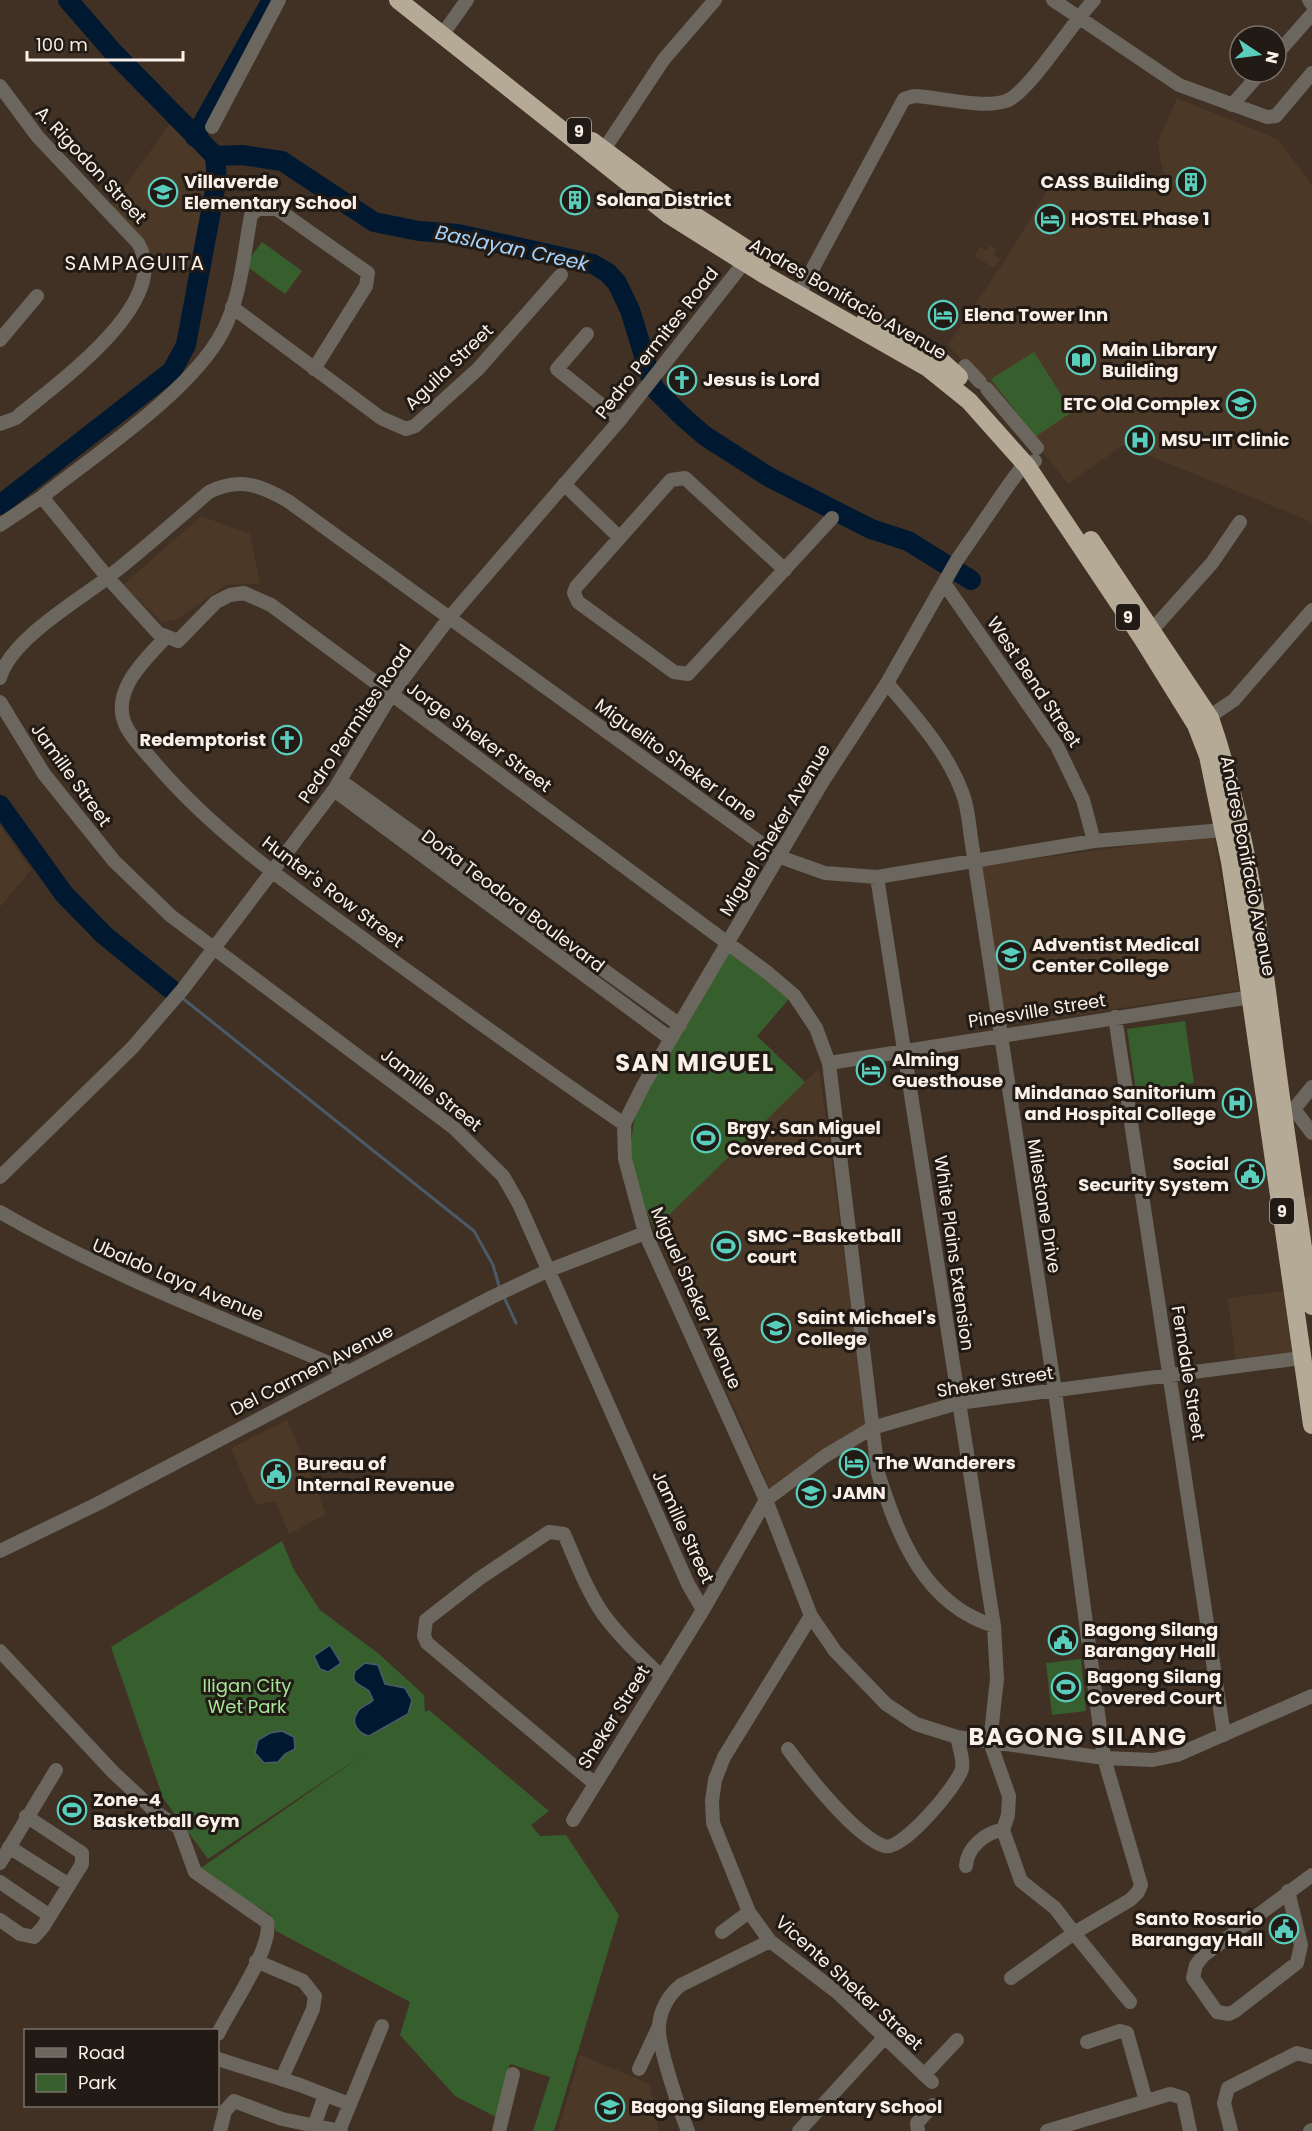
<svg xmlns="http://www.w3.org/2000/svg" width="1312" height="2131" viewBox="0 0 1312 2131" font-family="Poppins,sans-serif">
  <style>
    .built { fill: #4c3826 }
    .green { fill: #375f2e }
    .water { fill: #001931; stroke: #4b5a68; stroke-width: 1.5 }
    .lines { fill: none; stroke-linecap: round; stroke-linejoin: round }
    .stream { stroke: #4b5a68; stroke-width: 3 }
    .river { stroke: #001931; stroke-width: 20 }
    .minor { stroke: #6b665e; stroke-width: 14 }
    .highway { stroke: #b4aa95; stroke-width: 18 }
    .labels { text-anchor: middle; stroke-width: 6; stroke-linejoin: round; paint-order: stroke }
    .shield { fill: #221b15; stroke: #b9b0a8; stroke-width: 1.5 }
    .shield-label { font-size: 16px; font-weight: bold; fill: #faf0e7 }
    .street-label { font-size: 18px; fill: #faf0e7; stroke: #221b15 }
    .poi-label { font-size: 18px; font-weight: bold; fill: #faf0e7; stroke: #221b15; text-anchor: start }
    .park-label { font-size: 18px; fill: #a5e796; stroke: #221b15 }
    .water-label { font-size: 20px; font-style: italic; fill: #a4d2fc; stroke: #221b15 }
    .neighbourhood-label { font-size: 20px; letter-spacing: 1.5px; fill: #faf0e7; stroke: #221b15 }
    .district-label { font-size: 24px; font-weight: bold; letter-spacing: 1.5px; fill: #faf0e7; stroke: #221b15 }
  </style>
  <rect width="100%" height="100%" fill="#403124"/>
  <path class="built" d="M1177,98L1279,140L1312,185V522L1123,445L1068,484L1016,418L948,345L1007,257L1048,189L1117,187L1171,191L1161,164L1158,141Z
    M170,124L207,159L208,180L189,271L152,254L111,205Z
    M990,245L997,249L993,254L1000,259L994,268L974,256L980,247L987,250Z
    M201,516L250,534L260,584L226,585L176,620L162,622L123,585Z
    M0,826L31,870L0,907Z
    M1214,835L1239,990L1003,1026L981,866Z
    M819,1068L867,1426L770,1489L655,1229Z
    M1312,1196V1246L1304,1197Z
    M1285,1291L1293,1355L1236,1363L1228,1298Z
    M287,1420L326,1514L289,1534L275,1501L256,1505L231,1448Z
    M580,2055L650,2084L659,2131H558Z"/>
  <path class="green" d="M262,242L302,271L285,294L245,265Z
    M1034,352L1072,412L1035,437L991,379Z
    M730,949L789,999L757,1036L805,1082L655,1229C632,1185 624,1155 638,1106Z
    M1185,1021L1194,1083L1136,1091L1127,1029Z
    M282,1541L294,1570L320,1610L379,1654L424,1695L425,1712L429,1710L549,1811L531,1825L540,1836L566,1835L619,1915L554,2131H533L550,2077L510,2064L496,2117L455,2096L400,2035L410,2002L276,1931L271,1915L198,1870L367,1752L208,1859L163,1798L111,1647Z
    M1081,1659L1086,1711L1052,1715L1046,1663Z"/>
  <path class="water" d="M330,1645L341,1663L328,1672L320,1669L314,1656Z
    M365,1663L378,1665L385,1684L405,1688L412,1700L408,1714L369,1736C359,1734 350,1723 357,1713C360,1706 369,1705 373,1700L369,1691C361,1684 350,1685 355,1671Z
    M282,1731L294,1737L295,1749L285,1754L278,1762L264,1763L255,1753L258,1740L270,1733Z"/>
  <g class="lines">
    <path class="stream" d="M181,997L474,1231L493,1265L500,1289
      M503,1295L516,1323"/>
    <path class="river" d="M195,137L272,0
      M215,156L242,155L282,161L374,222L419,231L458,234L593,264L608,273L617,283L630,310L654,388L682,416L705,436L769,477L871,529L908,541L971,580
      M0,505L172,371L186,345L217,179L215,156L113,52L68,0
      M0,805L64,894L104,935L173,991"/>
    <path class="minor" d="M1053,0L1179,85L1267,117L1276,116L1312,73
      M1309,0L1312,4
      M447,28L467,0
      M1276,55L1312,14
      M0,86L38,137L138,243C174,303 55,384 16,418L0,424
      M1232,105L1261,72
      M212,127L279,0
      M599,157L664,59L715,0
      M799,294L904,99L914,96C939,97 983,109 1006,101C1028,94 1073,21 1094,0
      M232,307L381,418L406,429L415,426L478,369L561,275
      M587,334L557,369L620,420
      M0,340L37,296
      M965,366L980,382
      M987,389L1037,448
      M1035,461L1019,471L1010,483L957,560L887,683L823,781L643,1086L624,1124L625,1159L645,1233L766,1500L811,1616L835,1651L886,1704L916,1724L957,1737L1104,1758L1153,1760L1177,1755L1312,1696
      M564,484L619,537
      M42,497C96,454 192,391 223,331C241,297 244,252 251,215L258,209H277L368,273L366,286L314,369
      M0,525L42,497L108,578L158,633L178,641L216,602L230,595L244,593L271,605L768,973L794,995L816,1028L829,1063L878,1473C899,1538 924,1604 994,1626
      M785,570L685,478L671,480L576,587L574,593L578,602L674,672L688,674L832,518
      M944,583L1057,746L1083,800L1094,841
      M1152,630L1212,563L1240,522
      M166,637C147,658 115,686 123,718C127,734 143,749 154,762C220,840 306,896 387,956C466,1013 544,1070 624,1124
      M0,678C10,640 76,602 107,578C142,551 175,521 209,492C240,477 260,485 288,501L780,857L825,873L877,877L1094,841L1223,830
      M887,683C915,716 947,751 962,792C968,806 969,824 971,838L1055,1391L1104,1758L1141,1885L1138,1892L1130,1900L1074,1933L1130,2002
      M0,702L44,774L114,861L171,916L454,1128L503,1176L519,1204L688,1584L703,1610
      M1203,721L1234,700L1312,610
      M341,781L680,1025
      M334,790L671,1039
      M877,877L994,1626L997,1679L990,1742L1009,1796L1008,1815L1003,1830C985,1832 967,1848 966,1866
      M1115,1017L1224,1735
      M829,1063L1251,997
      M1294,1109L1312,1133
      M1274,1111L1294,1109L1312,1087
      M0,1177L132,1048L183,989L334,790L391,695L449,618L620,420L750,255
      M0,1212C112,1277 229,1320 347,1371
      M0,1551L97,1504L492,1297L547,1271L645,1233
      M811,1616L724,1757L715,1780L712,1801L713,1823L749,1912L770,1941L838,1993L932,2082
      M0,1651L113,1772L157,1813L179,1828L195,1872L267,1922C274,1946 229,2010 218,2034
      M788,1749C807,1775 855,1836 884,1846C902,1852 957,1786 962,1769C964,1759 959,1747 957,1737
      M594,1783L427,1643L424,1636L426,1620L480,1578L549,1532L564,1534C576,1561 586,1589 603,1614C620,1637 641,1657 661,1676
      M573,1820L703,1610L766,1500L825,1456L872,1428L958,1403L1301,1358
      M1003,1830L1021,1881L1055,1908L1074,1933L1011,1978
      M9,1847L69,1885
      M0,1863L56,1770
      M0,1882L50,1916
      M1288,1891L1301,1945L1297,1963L1235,2011L1229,2014L1217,2012L1193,1978L1196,1965L1203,1956L1312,1875
      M0,1920L20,1934L34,1937L43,1927L82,1864V1853L26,1816
      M722,1932L749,1912
      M256,1961L303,1981L315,1996L313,2009L282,2078
      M1087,2042L1120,2031L1127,2033L1146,2101
      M218,2059L300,2085L349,2104
      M639,2069L659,2026
      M924,2075L957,2040
      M314,2126L325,2095
      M220,2131L225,2111L234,2101L282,2119L341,2131
      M339,2131L382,2026
      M499,2131L513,2074
      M688,2131C680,2111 657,2044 659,2026C660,2010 669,1994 681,1985L770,1941
      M799,2131L884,2038
      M918,2131L917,2123L933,2105
      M1047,2131L1170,2094L1183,2098L1190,2131
      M1231,2131L1224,2103L1228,2088L1297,2053L1312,2057
      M1310,2131L1312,2130"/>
    <path class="highway" d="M398,0L669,215L763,274L928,368L969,401L1027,466L1142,638L1196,725L1208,756L1230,862L1246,966L1312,1425
      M592,141L672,201L764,260
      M866,319L940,360L959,377
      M1091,540L1210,718C1247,825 1261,942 1275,1053C1286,1138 1299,1222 1312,1306"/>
  </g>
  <defs>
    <g id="building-ring" transform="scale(1.5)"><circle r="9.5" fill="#221b15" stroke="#5acebd" stroke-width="1.5"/><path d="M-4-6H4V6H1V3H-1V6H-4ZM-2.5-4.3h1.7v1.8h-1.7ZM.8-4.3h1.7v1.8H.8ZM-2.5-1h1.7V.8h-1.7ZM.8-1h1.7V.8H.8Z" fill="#5acebd"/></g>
    <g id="school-ring" transform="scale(1.5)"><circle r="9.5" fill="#221b15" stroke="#5acebd" stroke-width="1.5"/><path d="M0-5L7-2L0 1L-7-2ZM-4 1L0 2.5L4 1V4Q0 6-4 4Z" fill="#5acebd"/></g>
    <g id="hotel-ring" transform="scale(1.5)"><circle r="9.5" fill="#221b15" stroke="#5acebd" stroke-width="1.5"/><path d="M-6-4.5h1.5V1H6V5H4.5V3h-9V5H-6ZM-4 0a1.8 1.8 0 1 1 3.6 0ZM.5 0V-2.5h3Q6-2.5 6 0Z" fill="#5acebd"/></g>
    <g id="library-ring" transform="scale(1.5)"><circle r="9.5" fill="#221b15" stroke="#5acebd" stroke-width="1.5"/><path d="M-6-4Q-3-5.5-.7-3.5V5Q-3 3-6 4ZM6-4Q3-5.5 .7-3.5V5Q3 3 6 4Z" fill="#5acebd"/></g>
    <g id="church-ring" transform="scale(1.5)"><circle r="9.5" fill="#221b15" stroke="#5acebd" stroke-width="1.5"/><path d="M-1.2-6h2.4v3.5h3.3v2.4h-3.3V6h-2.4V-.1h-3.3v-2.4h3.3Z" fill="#5acebd"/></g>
    <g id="university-ring" transform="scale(1.5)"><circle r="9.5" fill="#221b15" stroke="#5acebd" stroke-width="1.5"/><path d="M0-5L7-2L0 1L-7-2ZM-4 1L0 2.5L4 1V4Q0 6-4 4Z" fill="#5acebd"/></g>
    <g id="hospital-ring" transform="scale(1.5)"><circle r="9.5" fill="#221b15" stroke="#5acebd" stroke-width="1.5"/><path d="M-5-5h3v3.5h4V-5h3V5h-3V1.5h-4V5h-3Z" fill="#5acebd"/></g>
    <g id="stadium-ring" transform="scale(1.5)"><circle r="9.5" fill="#221b15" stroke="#5acebd" stroke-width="1.5"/><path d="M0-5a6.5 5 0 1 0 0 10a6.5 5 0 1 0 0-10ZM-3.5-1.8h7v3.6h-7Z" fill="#5acebd"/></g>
    <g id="civic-ring" transform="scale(1.5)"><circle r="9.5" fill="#221b15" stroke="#5acebd" stroke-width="1.5"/><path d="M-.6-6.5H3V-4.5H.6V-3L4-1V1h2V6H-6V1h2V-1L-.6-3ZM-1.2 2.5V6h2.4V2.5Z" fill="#5acebd"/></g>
  </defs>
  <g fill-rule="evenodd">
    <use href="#building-ring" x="1191" y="182"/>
    <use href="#school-ring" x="163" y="192"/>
    <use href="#building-ring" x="575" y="200"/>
    <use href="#hotel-ring" x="1050" y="219"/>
    <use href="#hotel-ring" x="943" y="315"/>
    <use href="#library-ring" x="1081" y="360"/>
    <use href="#church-ring" x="682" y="380"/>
    <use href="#university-ring" x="1241" y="404"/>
    <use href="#hospital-ring" x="1140" y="440"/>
    <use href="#church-ring" x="287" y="740"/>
    <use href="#university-ring" x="1011" y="955"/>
    <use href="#hotel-ring" x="871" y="1070"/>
    <use href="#hospital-ring" x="1237" y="1103"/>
    <use href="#stadium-ring" x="706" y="1138"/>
    <use href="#civic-ring" x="1250" y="1174"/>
    <use href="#stadium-ring" x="726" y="1246"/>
    <use href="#university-ring" x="776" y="1328"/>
    <use href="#hotel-ring" x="854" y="1463"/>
    <use href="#civic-ring" x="276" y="1474"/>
    <use href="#school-ring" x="811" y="1493"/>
    <use href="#civic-ring" x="1063" y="1640"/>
    <use href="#stadium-ring" x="1066" y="1687"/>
    <use href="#stadium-ring" x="72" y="1810"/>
    <use href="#civic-ring" x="1284" y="1929"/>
    <use href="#school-ring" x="610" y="2107"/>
  </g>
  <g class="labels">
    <g class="shield">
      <rect x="567" y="118" width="24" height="26" rx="4.5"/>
      <rect x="1116" y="604" width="24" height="26" rx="4.5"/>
      <rect x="1270" y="1198" width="24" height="26" rx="4.5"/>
    </g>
    <g class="shield-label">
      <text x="579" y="137">9</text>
      <text x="1128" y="623">9</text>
      <text x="1282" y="1217">9</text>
    </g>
    <g class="street-label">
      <text transform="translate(91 165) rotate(47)" y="6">A. Rigodon Street</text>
      <text transform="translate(848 299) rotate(30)" y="6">Andres Bonifacio Avenue</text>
      <text transform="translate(657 343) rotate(-52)" y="6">Pedro Permites Road</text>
      <text transform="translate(449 367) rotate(-44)" y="6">Aguila Street</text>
      <text transform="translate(1034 682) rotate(56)" y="6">West Bend Street</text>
      <text transform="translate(355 724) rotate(-56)" y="6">Pedro Permites Road</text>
      <text transform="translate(479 737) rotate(36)" y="6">Jorge Sheker Street</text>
      <text transform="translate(676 760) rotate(36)" y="6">Miguelito Sheker Lane</text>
      <text transform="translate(71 775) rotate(54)" y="6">Jamille Street</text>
      <text transform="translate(775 830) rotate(-59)" y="6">Miguel Sheker Avenue</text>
      <text transform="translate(1248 866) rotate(79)" y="6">Andres Bonifacio Avenue</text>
      <text transform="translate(333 892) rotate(37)" y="6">Hunter's Row Street</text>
      <text transform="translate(513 901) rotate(37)" y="6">Doña Teodora Boulevard</text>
      <text transform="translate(1037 1011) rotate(-9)" y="6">Pinesville Street</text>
      <text transform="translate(431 1090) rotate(38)" y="6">Jamille Street</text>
      <text transform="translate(1044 1206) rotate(81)" y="6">Milestone Drive</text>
      <text transform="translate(954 1253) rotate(82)" y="6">White Plains Extension</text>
      <text transform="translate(178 1280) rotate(23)" y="6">Ubaldo Laya Avenue</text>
      <text transform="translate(696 1298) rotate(66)" y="6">Miguel Sheker Avenue</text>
      <text transform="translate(312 1370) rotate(-27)" y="6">Del Carmen Avenue</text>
      <text transform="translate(1188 1373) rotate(81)" y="6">Ferndale Street</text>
      <text transform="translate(995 1382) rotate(-9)" y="6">Sheker Street</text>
      <text transform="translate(683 1527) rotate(65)" y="6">Jamille Street</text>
      <text transform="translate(614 1717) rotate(-58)" y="6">Sheker Street</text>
      <text transform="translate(849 1983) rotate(42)" y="6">Vicente Sheker Street</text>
    </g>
    <g class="poi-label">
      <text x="184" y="188">Villaverde<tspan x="184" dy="21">Elementary School</tspan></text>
      <text x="1170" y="188" text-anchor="end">CASS Building</text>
      <text x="596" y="206">Solana District</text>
      <text x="1071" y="225">HOSTEL Phase 1</text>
      <text x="964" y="321">Elena Tower Inn</text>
      <text x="1102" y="356">Main Library<tspan x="1102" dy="21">Building</tspan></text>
      <text x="703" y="386">Jesus is Lord</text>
      <text x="1220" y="410" text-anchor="end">ETC Old Complex</text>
      <text x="1161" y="446">MSU-IIT Clinic</text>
      <text x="266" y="746" text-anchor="end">Redemptorist</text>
      <text x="1032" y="951">Adventist Medical<tspan x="1032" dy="21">Center College</tspan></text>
      <text x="892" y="1066">Alming<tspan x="892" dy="21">Guesthouse</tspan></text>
      <text x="1216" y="1099" text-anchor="end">Mindanao Sanitorium<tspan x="1216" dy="21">and Hospital College</tspan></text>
      <text x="727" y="1134">Brgy. San Miguel<tspan x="727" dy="21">Covered Court</tspan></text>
      <text x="1229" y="1170" text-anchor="end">Social<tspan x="1229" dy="21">Security System</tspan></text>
      <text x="747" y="1242">SMC -Basketball<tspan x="747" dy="21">court</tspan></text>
      <text x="797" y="1324">Saint Michael's<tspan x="797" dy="21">College</tspan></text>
      <text x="875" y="1469">The Wanderers</text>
      <text x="297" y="1470">Bureau of<tspan x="297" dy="21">Internal Revenue</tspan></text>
      <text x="832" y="1499">JAMN</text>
      <text x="1084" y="1636">Bagong Silang<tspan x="1084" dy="21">Barangay Hall</tspan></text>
      <text x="1087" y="1683">Bagong Silang<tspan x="1087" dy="21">Covered Court</tspan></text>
      <text x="93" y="1806">Zone-4<tspan x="93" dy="21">Basketball Gym</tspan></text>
      <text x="1263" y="1925" text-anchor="end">Santo Rosario<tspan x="1263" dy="21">Barangay Hall</tspan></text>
      <text x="631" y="2113">Bagong Silang Elementary School</text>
    </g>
    <g class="park-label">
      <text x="247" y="1692">Iligan City<tspan x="247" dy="21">Wet Park</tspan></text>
    </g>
    <g class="water-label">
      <text transform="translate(512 248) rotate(12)" y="7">Baslayan Creek</text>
    </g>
    <g class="neighbourhood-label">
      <text x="135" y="270">SAMPAGUITA</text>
    </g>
    <g class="district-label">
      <text x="695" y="1071">SAN MIGUEL</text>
      <text x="1078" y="1745">BAGONG SILANG</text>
    </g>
  </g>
  <rect x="24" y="2029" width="195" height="78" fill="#221b15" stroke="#787069" stroke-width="1.5"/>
  <rect x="36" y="2048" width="30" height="9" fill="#6b665e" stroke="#787069" stroke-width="1.5"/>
  <text x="78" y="2059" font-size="18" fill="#faf0e7">Road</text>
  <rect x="36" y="2074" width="30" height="18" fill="#375f2e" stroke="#787069" stroke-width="1.5"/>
  <text x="78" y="2089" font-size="18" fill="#faf0e7">Park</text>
  <g transform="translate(1258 54) rotate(103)"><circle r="28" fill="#221b15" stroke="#787069" stroke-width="1.5"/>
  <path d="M0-4.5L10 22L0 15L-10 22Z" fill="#5acebd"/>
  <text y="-9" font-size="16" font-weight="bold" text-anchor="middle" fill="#faf0e7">N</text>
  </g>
  <path d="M27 51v9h156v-9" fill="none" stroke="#faf0e7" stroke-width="3"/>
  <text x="36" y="51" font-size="18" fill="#faf0e7" stroke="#221b15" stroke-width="4.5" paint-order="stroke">100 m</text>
</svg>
